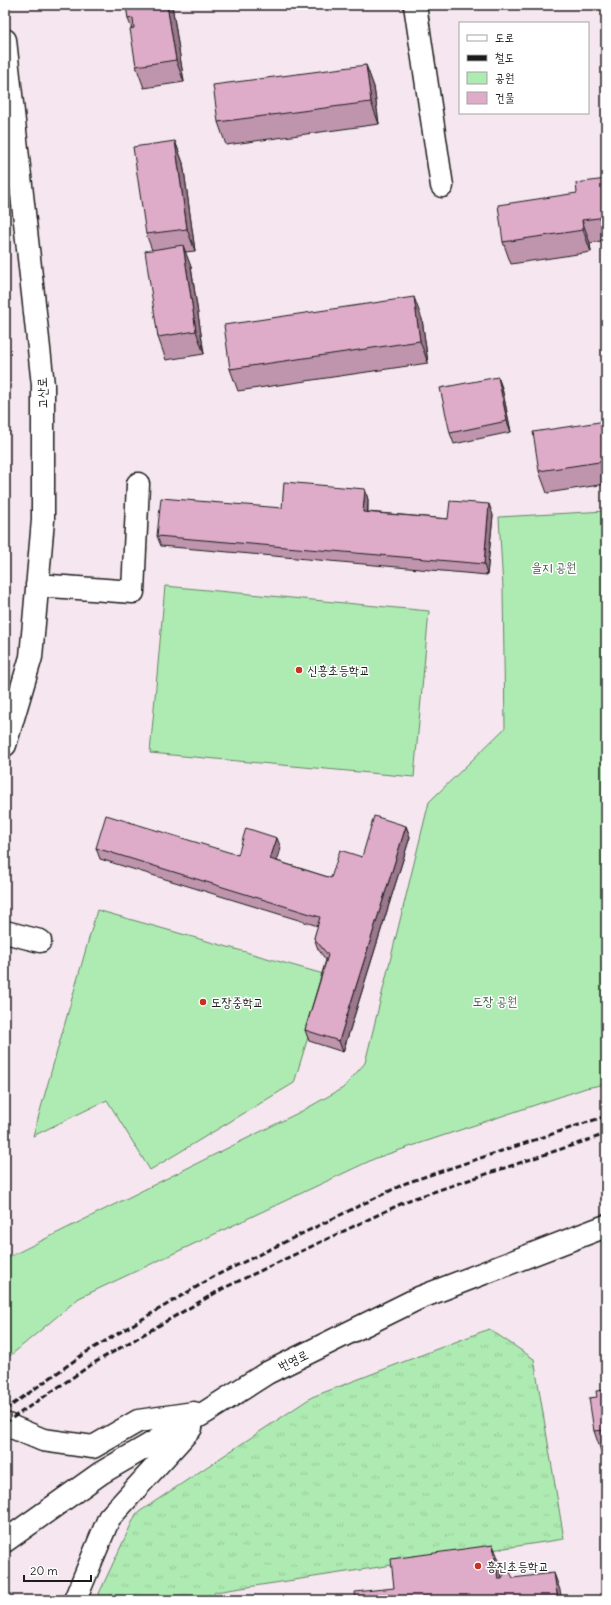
<svg xmlns="http://www.w3.org/2000/svg" width="611" height="1605" viewBox="0 0 611 1605" font-family="Delius,'Poor Story',sans-serif">
  <style>
    .grass { fill: url(#grass-tufts); stroke: #658467 }
    .park { fill: #aeebb2; stroke: #658467 }
    .lines { fill: none; stroke-linecap: round; stroke-linejoin: round }
    .minor-casing { stroke: #1c1c1c; stroke-width: 25 }
    .minor { stroke: #fff; stroke-width: 22 }
    .rail { stroke: #1c1c1c; stroke-width: 3; stroke-dasharray: 6 3; stroke-linecap: butt }
    .wall { fill: #bf94ad; stroke: #1c1c1c }
    .shaded-wall { fill: #9b788d; stroke: #1c1c1c }
    .building { fill: #deacc9; stroke: #1c1c1c }
    .poi-dot { fill: #c8321e; stroke: #fff; stroke-width: 1.5 }
    .labels { text-anchor: middle; stroke-width: 3; stroke-linejoin: round; paint-order: stroke }
    .street-label { font-size: 13px; fill: #1c1c1c; stroke: #fff }
    .park-label { font-size: 13px; fill: #485a49; stroke: #fff }
    .poi-label { font-size: 13px; fill: #1c1c1c; stroke: #fff; text-anchor: start }
  </style>
  <defs>
    <pattern id="grass-tufts" width="24" height="20" patternUnits="userSpaceOnUse"><rect width="24" height="20" fill="#aeebb2"/><path d="M3 7l-1-3M5 7V3M7 7l1-3M15 17l-1-3M17 17v-4M19 17l1-3" fill="none" stroke="#95c998"/></pattern>
  </defs>
  <rect width="100%" height="100%" fill="#f5e6ef"/>
  <filter id="ink" filterUnits="userSpaceOnUse"><feTurbulence type="fractalNoise" baseFrequency=".025" numOctaves="2"/><feDisplacementMap in="SourceGraphic" scale="8" xChannelSelector="R" yChannelSelector="G"/><feConvolveMatrix kernelMatrix="1 2 1 2 8 2 1 2 1" color-interpolation-filters="sRGB"/></filter>
  <g filter="url(#ink)">
    <path class="grass" d="M489,1329L534,1359L564,1539L215,1592L211,1600H96L136,1514L312,1397Z"/>
    <path class="park" d="M606,511V1084L586,1088L376,1158L79,1298L5,1360V1259L302,1111L343,1088L365,1063L429,802L505,728L503,588L499,517Z
      M165,586L429,611L414,777L150,753Z
      M97,910L327,975L294,1083L150,1170L107,1100L33,1136Z"/>
    <g class="lines">
      <g class="minor-casing">
        <path id="minor" d="M415,5L442,186
          M5,40L43,385V520L31,657L5,745
          M37,585L133,592L138,484
          M5,932L40,941
          M5,1424L43,1440L93,1447L138,1421L194,1413
          M5,1541L101,1473L206,1412L267,1373L419,1298L606,1226
          M75,1600L109,1518L191,1428"/>
      </g>
      <use href="#minor" class="minor"/>
      <path class="rail" d="M5,1410L85,1353L215,1276L406,1183L606,1116
        M5,1423L94,1363L222,1289L409,1200L606,1134"/>
    </g>
    <path class="wall" d="M119,5H172L184,82L144,88L136,66L132,29L128,19L127,9H121Z
      M366,65L374,87L379,124L226,145L218,122Z
      M175,141L183,163L195,251L185,252L191,267L204,354L166,360L158,337L152,250L146,234Z
      M606,179V240L590,243L591,252L511,264L503,242L577,193Z
      M422,319L428,363L238,391L230,369Z
      M498,377L502,388L511,432L454,444L450,433Z
      M606,421V484L547,493L539,471Z
      M365,489L368,500V512L448,519L493,515L487,575L161,546L157,536L282,508Z
      M406,826L410,837L343,1052L309,1041L305,1030L326,960L318,949L314,938L318,926L100,859L96,848L238,855L281,848L277,861L331,878Z
      M606,1390V1453L602,1454L594,1431L597,1397Z"/>
    <path class="shaded-wall" d="M167,5H172L184,82L176,60Z
      M366,65L374,87L379,124L371,102Z
      M175,141L183,163L195,251L187,229Z
      M582,220L590,243L591,252L583,230Z
      M183,245L191,267L204,354L196,331Z
      M414,297L422,319L428,363L420,341Z
      M498,377L502,388L511,432L507,421Z
      M365,489L368,500L367,522L363,512Z
      M489,504L493,515L487,575L484,564Z
      M406,826L410,837L343,1052L339,1041Z
      M277,838L281,848L274,870L270,859Z
      M493,1545L500,1563L504,1597L498,1579Z
      M554,1573L560,1590L562,1600H558Z"/>
    <path class="building" d="M126,5H167L176,60L136,66L130,29L134,28L133,18L128,19Z
      M366,65L371,102L218,122L213,85Z
      M175,141L187,229L146,234L133,147Z
      M606,179V217L582,220L583,230L503,242L498,205L577,193L576,183Z
      M183,245L196,331L158,337L145,251Z
      M414,297L420,341L230,369L224,325Z
      M498,377L507,421L450,433L440,388Z
      M606,421V461L539,471L533,432Z
      M284,482L365,489L363,512L448,519L450,501L489,504L484,564L157,536L161,498L282,508Z
      M106,815L238,855L246,828L277,838L270,859L331,878L340,850L362,857L374,816L406,826L339,1041L305,1030L328,955L314,938L320,917L96,848Z
      M606,1390V1430L594,1431L589,1398L597,1397L596,1391Z
      M493,1545L498,1579H502L504,1573L507,1572H510L513,1578L554,1573L558,1600H356L355,1592L394,1588L391,1559Z"/>
  </g>
  <g class="poi-dot">
    <circle cx="299" cy="670" r="4"/>
    <circle cx="203" cy="1002" r="4"/>
    <circle cx="478" cy="1566" r="4"/>
  </g>
  <g class="labels">
    <g class="street-label">
      <text transform="translate(42 393) rotate(-92)" y="5">고산로</text>
      <text transform="translate(293 1360) rotate(-26)" y="5">번영로</text>
    </g>
    <g class="park-label">
      <text x="554" y="572">을지 공원</text>
      <text x="495" y="1006">도장 공원</text>
    </g>
    <g class="poi-label">
      <text x="307" y="675">신흥초등학교</text>
      <text x="211" y="1007">도장중학교</text>
      <text x="486" y="1571">흥진초등학교</text>
    </g>
  </g>
  <rect width="611" height="1605" fill="none" stroke="#fff" stroke-width="20"/>
  <rect x="10" y="10" width="591" height="1585" fill="none" stroke="#1c1c1c" stroke-width="1.5" filter="url(#ink)"/>
  <rect x="459" y="22" width="130" height="92" fill="#ffffff" stroke="#a4a4a4"/>
  <rect x="467" y="35" width="20" height="6" fill="#ffffff" stroke="#a4a4a4"/>
  <text x="495" y="42" font-size="12" fill="#1c1c1c">도로</text>
  <rect x="467" y="55" width="20" height="6" fill="#1c1c1c" stroke="#a4a4a4"/>
  <text x="495" y="62" font-size="12" fill="#1c1c1c">철도</text>
  <rect x="467" y="72" width="20" height="12" fill="#aeebb2" stroke="#a4a4a4"/>
  <text x="495" y="82" font-size="12" fill="#1c1c1c">공원</text>
  <rect x="467" y="92" width="20" height="12" fill="#deacc9" stroke="#a4a4a4"/>
  <text x="495" y="102" font-size="12" fill="#1c1c1c">건물</text>
  <path d="M24 1575v6h67v-6" fill="none" stroke="#1c1c1c" stroke-width="2"/>
  <text x="30" y="1575" font-size="12" fill="#1c1c1c" stroke="#ffffff" stroke-width="3" paint-order="stroke">20 m</text>
</svg>
